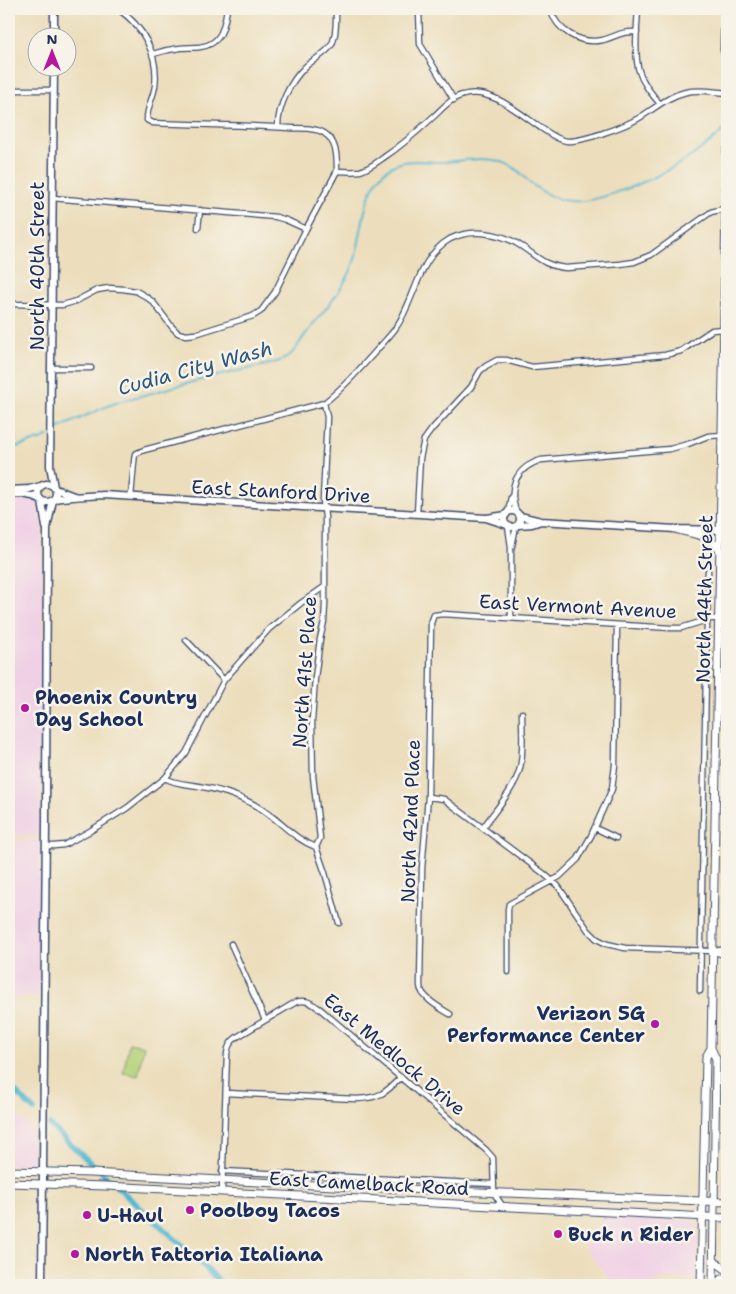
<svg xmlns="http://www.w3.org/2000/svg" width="736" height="1294" viewBox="0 0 736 1294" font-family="'Shantell Sans',sans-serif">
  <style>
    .built { fill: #f0d0e5 }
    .pitch { fill: #b3d178; stroke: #67806b }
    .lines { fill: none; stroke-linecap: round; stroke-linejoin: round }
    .stream { stroke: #53b8d1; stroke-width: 2 }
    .canal { stroke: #53b8d1; stroke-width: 5.5 }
    .street-casing { stroke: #3a496c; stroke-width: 7 }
    .secondary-casing { stroke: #3a496c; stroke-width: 9 }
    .primary-casing { stroke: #3a496c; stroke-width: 9 }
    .street { stroke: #fff; stroke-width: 4.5 }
    .secondary { stroke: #fff; stroke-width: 6 }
    .primary { stroke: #fff; stroke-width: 7 }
    .poi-dot { fill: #b5179e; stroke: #f7f3e8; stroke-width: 2 }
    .labels { text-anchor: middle; stroke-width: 5; stroke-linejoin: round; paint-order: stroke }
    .street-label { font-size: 19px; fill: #1b2f5e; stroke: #f7f3e8 }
    .poi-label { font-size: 19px; font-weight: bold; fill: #1b2f5e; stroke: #f7f3e8; text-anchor: start }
    .water-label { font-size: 20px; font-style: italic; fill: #2c5880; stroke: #f7f3e8 }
  </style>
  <rect width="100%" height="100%" fill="#f7f3e8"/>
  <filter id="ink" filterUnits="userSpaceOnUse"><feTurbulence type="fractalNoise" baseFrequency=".02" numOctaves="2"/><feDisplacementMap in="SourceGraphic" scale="10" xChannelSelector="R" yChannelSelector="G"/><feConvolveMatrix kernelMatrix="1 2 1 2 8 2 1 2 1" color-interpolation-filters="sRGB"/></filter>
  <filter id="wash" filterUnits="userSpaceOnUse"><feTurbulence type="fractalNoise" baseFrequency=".0096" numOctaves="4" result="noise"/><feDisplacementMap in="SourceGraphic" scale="20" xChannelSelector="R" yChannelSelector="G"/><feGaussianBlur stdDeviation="1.12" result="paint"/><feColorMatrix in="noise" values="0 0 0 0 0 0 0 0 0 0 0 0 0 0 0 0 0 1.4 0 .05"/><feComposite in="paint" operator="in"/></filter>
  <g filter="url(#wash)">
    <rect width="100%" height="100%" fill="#ecdebc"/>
    <path class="built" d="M28,497L39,502L42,516L43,663L40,836L9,835V498Z
      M9,840H40L39,997H16L9,999Z
      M725,959H727V1195H723V1022L725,1008Z
      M9,1108L33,1130L34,1160L30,1165H9Z
      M601,1216L691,1221L696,1224L698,1228L696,1279L662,1278L653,1285H614L583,1245L599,1233Z"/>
    <path class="pitch" d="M129,1043L144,1046L138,1076L123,1073Z"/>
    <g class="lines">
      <path class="stream" d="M52,433L57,429C77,420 97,410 118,402C131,398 145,395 159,391C188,383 218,375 248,369C260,366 283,363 291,354C298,347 302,338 308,331C324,310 344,289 353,265C365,233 360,175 400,163C413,159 428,162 441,162C464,161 491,154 511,166C519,170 524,177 530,183C539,190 551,198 563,200C580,204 596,199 612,194C654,180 696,158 727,127
        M9,449L43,439L48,436"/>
      <path class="canal" d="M9,1086L34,1110
        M50,1125L95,1167
        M102,1173L196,1258L223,1285"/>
    </g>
  </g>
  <g filter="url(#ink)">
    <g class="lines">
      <g class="street-casing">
        <path id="street" d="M118,9C143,26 159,55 155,86C153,99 147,106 147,120L153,123C199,125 245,125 290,128C300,129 315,127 324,133C337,141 337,157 337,171
          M419,9L420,44L454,100
          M550,9C557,31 580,45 603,40C617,36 621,31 637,32
          M638,9C637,27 634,54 639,71C643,84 652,94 660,104
          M724,9L723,50L727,62
          M419,11L441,9
          M153,54C162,51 171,49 180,48C186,47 193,48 200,47C222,44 224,27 227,9
          M9,90H54
          M278,127C278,106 290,82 305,67C313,59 327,54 332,44C337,34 336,19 336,9
          M52,198L276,217L286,220L306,229
          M198,228L200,210
          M9,304L63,305L76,301L97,290L109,288L123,289L136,291L145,296L153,302L172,327L178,333L186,335L195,334L253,316L261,311L275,292L306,229L337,171C345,171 352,172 360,171C368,169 376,163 383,158C401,146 417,132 433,117C442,109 451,98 463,95C491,87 519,113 541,128C549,133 557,140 567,141C582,142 626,126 639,118C654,109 668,96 686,92C699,89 714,92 727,93
          M51,368H91
          M324,403L327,417L323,500L325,517V605L324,622L320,639L315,678L312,721L313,776L320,838L316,847L325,873L339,923
          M131,497L134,462L135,454L144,450L324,403C343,388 359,370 375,352C382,344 389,337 395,329C416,300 417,258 450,239C460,234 472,232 483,233C495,234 506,237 516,243C537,255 540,265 566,268L620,264L634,262L651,255L711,212L727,208
          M516,512C508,488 515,468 541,460L670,449L688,444L708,436L723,435
          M508,513L511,497L513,495
          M417,514L420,458L424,440L432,429L471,387L480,371L486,366L497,360H506L532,367L665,355L681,351L712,330L724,329
          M508,526L511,547V618
          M512,546L516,526
          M186,640L224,680
          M165,778L186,753L224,680L269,629L301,603L324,587
          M428,797L444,799L543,873L558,886L588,930L597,939L607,944L625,948L714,951L727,949
          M483,828C495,810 515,789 520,768C524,751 522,731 522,713
          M595,828L616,838
          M46,846H54L64,845L90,831L127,808L165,778C175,784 186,784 198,786C216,789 233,794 249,802C275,813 290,838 316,847
          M231,944L265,1020
          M715,952L727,956
          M508,972V909L509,904L559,877L578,859L591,836L612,789L615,765L617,625
          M700,991L708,571
          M450,1014C440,1008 420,997 420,985L422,868L428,797L431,623L434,615L443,614L671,628H681L710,619L727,618
          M226,1093L356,1099C379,1098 385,1094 401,1077
          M222,1171L493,1184
          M222,1192L227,1054C228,1046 230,1042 237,1037L296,1002C307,999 311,1003 320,1009L486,1150L493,1158L494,1193L503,1207"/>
      </g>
      <g class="secondary-casing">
        <path id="secondary" d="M54,38V9
          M54,68L50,466L54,487
          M38 493a9 9 0 1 1 18 0a9 9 0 1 1-18 0Z
          M55,489L74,496
          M9,490L29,489L41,486
          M9,494C19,494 30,494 40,499
          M54,499C71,496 87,496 103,495L486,518L507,525
          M42,501L46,527
          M504 519a8 8 0 1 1 16 0a8 8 0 1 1-16 0Z
          M520,516L541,521L675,529L721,530
          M487,518L506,515
          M518,525L532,524L541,521
          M42,1285L46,823L47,528L53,500"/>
      </g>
      <g class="primary-casing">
        <path id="primary" d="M675,529C697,536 706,532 721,552
          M9,1171L91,1173L334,1186L727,1202
          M9,1183L106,1186L727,1218
          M714,1261L727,1270
          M701,1285L706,1057L711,1048
          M713,1285L716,1059L711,1048L727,150
          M716,1285L721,1279H727"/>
      </g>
      <use href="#street" class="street"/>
      <use href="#secondary" class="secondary"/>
      <use href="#primary" class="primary"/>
    </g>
  </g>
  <g class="poi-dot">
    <circle cx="25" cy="708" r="5"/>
    <circle cx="655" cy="1024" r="5"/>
    <circle cx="190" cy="1210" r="5"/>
    <circle cx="87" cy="1215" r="5"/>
    <circle cx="558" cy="1234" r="5"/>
    <circle cx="75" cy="1254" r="5"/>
  </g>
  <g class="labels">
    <g class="street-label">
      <text transform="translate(37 266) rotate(-90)" y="7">North 40th Street</text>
      <text transform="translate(281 491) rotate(3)" y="7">East Stanford Drive</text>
      <text transform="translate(704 599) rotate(-89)" y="7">North 44th Street</text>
      <text transform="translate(578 606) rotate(3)" y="7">East Vermont Avenue</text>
      <text transform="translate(304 672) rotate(-86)" y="7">North 41st Place</text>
      <text transform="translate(410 821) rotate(-88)" y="7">North 42nd Place</text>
      <text transform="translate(395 1054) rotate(40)" y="7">East Medlock Drive</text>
      <text transform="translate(369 1183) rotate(3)" y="7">East Camelback Road</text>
    </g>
    <g class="poi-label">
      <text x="35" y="704">Phoenix Country<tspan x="35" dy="22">Day School</tspan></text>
      <text x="645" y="1020" text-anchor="end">Verizon 5G<tspan x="645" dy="22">Performance Center</tspan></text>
      <text x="200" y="1217">Poolboy Tacos</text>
      <text x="97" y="1222">U-Haul</text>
      <text x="568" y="1241">Buck n Rider</text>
      <text x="85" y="1261">North Fattoria Italiana</text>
    </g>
    <g class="water-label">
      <text transform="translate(195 368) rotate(-15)" y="7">Cudia City Wash</text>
    </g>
  </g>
  <rect width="736" height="1294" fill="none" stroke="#f7f3e8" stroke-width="30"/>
  <g transform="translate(52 52)"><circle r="24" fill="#f7f3e8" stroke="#9fa5b1"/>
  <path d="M0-4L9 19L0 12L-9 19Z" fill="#b5179e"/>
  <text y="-8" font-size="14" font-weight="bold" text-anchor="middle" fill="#1b2f5e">N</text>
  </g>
</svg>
